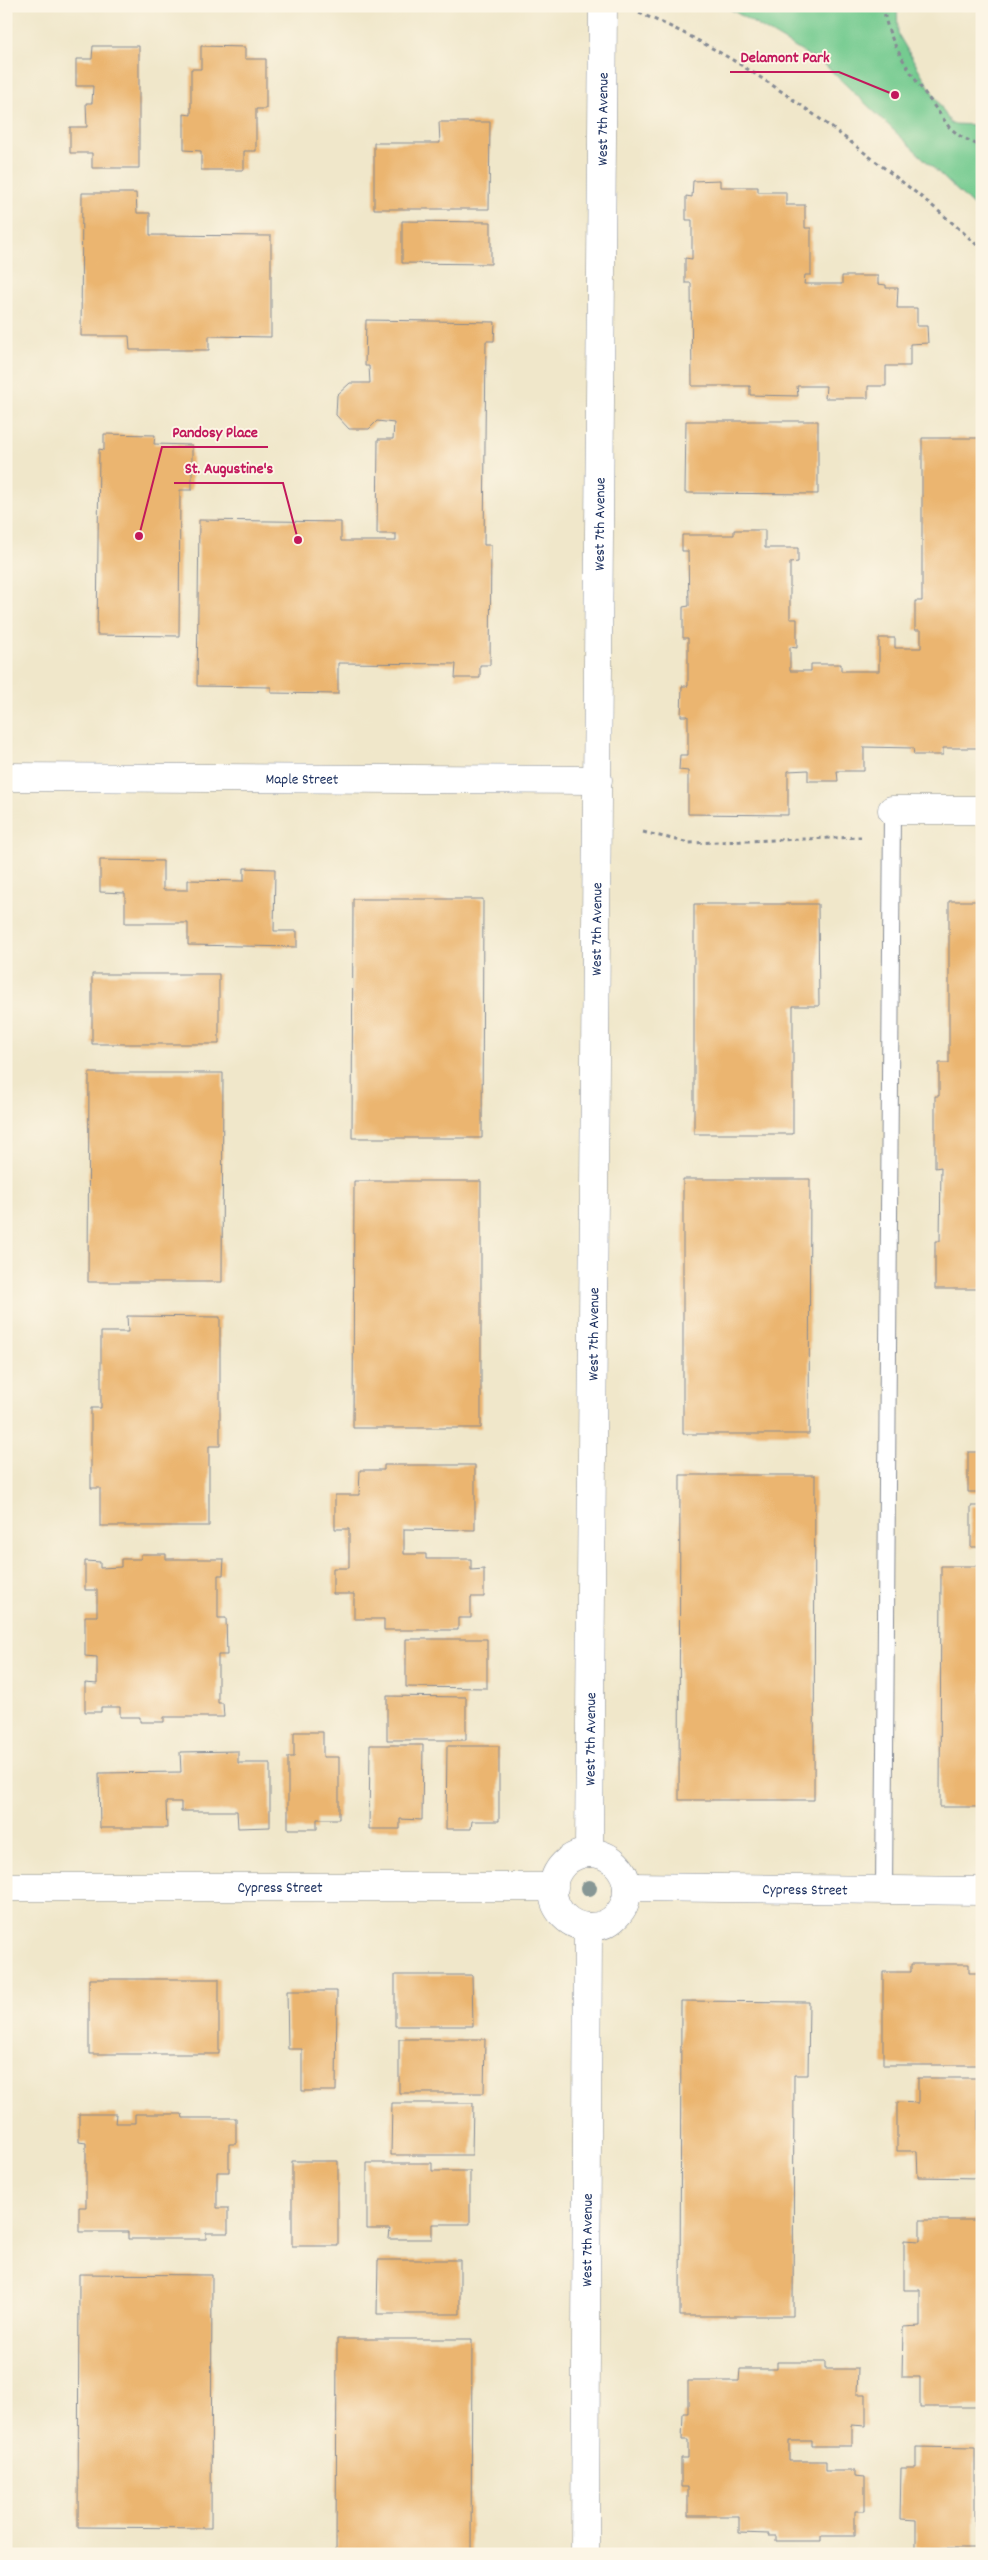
<svg xmlns="http://www.w3.org/2000/svg" width="988" height="2560" viewBox="0 0 988 2560" font-family="Dekko,sans-serif">
  <style>
    .green { fill: #74cb90; stroke: #487d77 }
    .building { fill: #ebb570 }
    .lines { fill: none; stroke-linecap: round; stroke-linejoin: round }
    .lane-casing { stroke: #868b94; stroke-width: 18 }
    .street-casing { stroke: #868b94; stroke-width: 29 }
    .path { stroke: #868b94; stroke-width: 3; stroke-dasharray: 4 4; stroke-linecap: butt }
    .lane { stroke: #fff; stroke-width: 16 }
    .street { stroke: #fff; stroke-width: 28 }
    .tree { fill: #879795 }
    .labels { text-anchor: middle; stroke-width: 4; stroke-linejoin: round; paint-order: stroke }
    .street-label { font-size: 15px; fill: #1b2f5e; stroke: #fcf5e5 }
    .leader { fill: none; stroke: #c2185b; stroke-width: 2 }
    .callout-dot { fill: #c2185b; stroke: #fcf5e5; stroke-width: 2 }
    .callout-label { font-size: 16px; text-anchor: middle; font-weight: bold; fill: #c2185b; stroke: #fcf5e5; stroke-width: 4; stroke-linejoin: round; paint-order: stroke }
  </style>
  <rect width="100%" height="100%" fill="#fcf5e5"/>
  <filter id="ink" filterUnits="userSpaceOnUse"><feTurbulence type="fractalNoise" baseFrequency=".02" numOctaves="2"/><feDisplacementMap in="SourceGraphic" scale="10" xChannelSelector="R" yChannelSelector="G"/><feConvolveMatrix kernelMatrix="1 2 1 2 8 2 1 2 1" color-interpolation-filters="sRGB"/></filter>
  <filter id="wash" filterUnits="userSpaceOnUse"><feTurbulence type="fractalNoise" baseFrequency=".0096" numOctaves="4" result="noise"/><feDisplacementMap in="SourceGraphic" scale="20" xChannelSelector="R" yChannelSelector="G"/><feGaussianBlur stdDeviation="1.12" result="paint"/><feColorMatrix in="noise" values="0 0 0 0 0 0 0 0 0 0 0 0 0 0 0 0 0 1.4 0 .05"/><feComposite in="paint" operator="in"/></filter>
  <g filter="url(#wash)">
    <rect width="100%" height="100%" fill="#f0e7ca"/>
    <path class="green" d="M725,6H897L898,34L951,124L982,125V214L826,66Z"/>
    <g id="blocks">
      <path class="building" d="M93,46H139V168H92V153H70V127H87L86,103H92L93,86H76V59H92Z
        M201,46L245,47V59H266V109H256V151H244V170H201V151L184,150V114L191,115V69H201Z
        M439,122H490L489,209H374V143H440Z
        M720,180V187H758V192H786V205H805V228H811V275H805L804,284H842V276H878V284L886,285V288H898L897,308H917V326H927L928,343L910,344V366H886V386H868V398H825L826,386H797L798,396L750,395V386H692L691,283H685V258L692,259V220H686V196L692,197L693,181Z
        M82,193H136L137,213H150V235L271,236V337L209,336V350H130L129,336H81Z
        M402,221L491,222V264L402,263Z
        M366,320L495,322L494,341H486L484,545H491L490,665H480V678H455L456,664L338,663V694L271,693V687L197,686L199,520L341,522V541H396V534H377L378,439H393L394,423L377,421L369,429H349L336,415L337,395L350,383H370L369,366H365Z
        M686,421H818V494L685,493Z
        M104,434L155,435L154,444L192,445V490H180L179,636L97,635L99,449L104,450Z
        M922,438H982V748H943V755H914L913,748L864,747V771H837L838,781H808V770L788,771V815L688,814V771L679,770L680,755H688V716H681L682,686H688V638H683V607L689,606L688,551H682V535H734V530H765V548H798V562L790,563V619H797V648L790,647V671H811V664H841V671H879V638H895V648H921V630H915V601H922Z
        M100,860L163,861V890H188V880L244,881V868L275,869L274,931H297V947L188,945V923H125V893L100,892Z
        M353,899H483L482,1138H352Z
        M949,901H982V1289H935V1241H940L941,1167L935,1168V1096H939V1063H949Z
        M694,904H818L819,1006H793V1134H694Z
        M92,974H219V1044H92Z
        M89,1073H223L222,1282H88Z
        M683,1179H810L809,1434H683Z
        M354,1181H481V1428H353Z
        M127,1316L220,1317V1446H209V1526H100V1488H91V1408H101V1332H128Z
        M968,1452H982V1492H968Z
        M384,1465H475V1530L404,1529V1554H426V1559H471V1570L484,1569V1597H471V1618H458V1630H384V1619H354V1594H333V1568H349V1529H335V1495H359L360,1470H384Z
        M680,1475H815L814,1800H679Z
        M971,1506H982V1547H971Z
        M141,1554H166V1559H224L223,1575H218V1618H226L227,1655H218V1703H223L224,1717H164V1722H140V1717H120V1707H101V1712H85V1683L97,1684V1657L85,1656V1616H97V1590H85V1561L100,1562V1568L121,1567V1559H141Z
        M941,1566H982V1807H940Z
        M406,1639H487V1688L406,1687Z
        M387,1696L466,1697V1740H387Z
        M294,1732H323V1757H339V1819H317V1829H288V1757H294Z
        M370,1745H423L422,1820L400,1819V1829H369Z
        M447,1746H499V1821H472L471,1829H446Z
        M238,1751V1763H270V1827L238,1828L237,1811H181V1802H166L167,1828H100L99,1773L181,1772L180,1752Z
        M911,1964H969V1973H982V2065H883V1972H911Z
        M395,1975H472L473,2026H395Z
        M89,1979H219V2054H89Z
        M287,1991H337L336,2091H302V2049H288Z
        M681,2001L809,2002L808,2075H794L793,2316H680Z
        M399,2039H485L484,2093H399Z
        M918,2078H978V2178L918,2177L917,2151H897V2102L918,2103Z
        M392,2103H473L472,2155H391Z
        M79,2114H116L115,2123H135V2114H182L183,2118H236V2144H229V2172H217V2208H228V2233H206V2239H128V2232H79V2207H86V2143L79,2142Z
        M292,2161H338V2246H292Z
        M367,2163H432V2171H470V2224H432V2239H389L390,2229H367Z
        M920,2220H982V2407H920V2377H902L903,2327L920,2326V2290H904V2240L920,2241Z
        M378,2260H460V2314H377Z
        M79,2274L212,2275L211,2528L78,2527Z
        M337,2339H472L471,2554H336Z
        M777,2362H825V2369H858L857,2394H866V2426L852,2425V2446H812V2441H789V2461H826V2471H855V2476L865,2477V2511H855V2536H821V2541H776V2536H769V2534L739,2533V2516H688V2487H681V2458H688V2440H682L683,2413H688V2381H739L740,2369H777Z
        M916,2447L975,2448V2548H916V2520L900,2519L901,2468H916Z"/>
    </g>
  </g>
  <g filter="url(#ink)">
    <use href="#blocks" fill-opacity="0" stroke="#868b94" stroke-width="1"/>
    <g class="lines">
      <g class="lane-casing">
        <path id="lane" d="M884,1890L892,810"/>
      </g>
      <g class="street-casing">
        <g id="street">
          <path id="s1" d="M6,777L598,780"/>
          <path d="M892,810H982"/>
          <path id="s2" d="M589,1853L603,6"/>
          <circle cx="590" cy="1890" r="37"/>
          <path id="s3" d="M6,1887H554"/>
          <path id="s4" d="M627,1887L982,1891"/>
          <path id="s5" d="M585,2554L588,1927"/>
        </g>
      </g>
      <path class="path" d="M884,6C884,44 928,96 949,127L960,136L982,147
        M639,13C724,47 798,101 870,157C909,187 947,216 982,250
        M643,832L689,843L861,837"/>
      <use href="#lane" class="lane"/>
      <use href="#street" class="street"/>
    </g>
    <circle class="tree" cx="589" cy="1888" r="8"/>
  </g>
  <g class="labels">
    <g class="street-label">
      <text dy="5" stroke="none"><textPath href="#s2" startOffset="1734">West 7th Avenue</textPath></text>
      <text dy="5" stroke="none"><textPath href="#s2" startOffset="1329">West 7th Avenue</textPath></text>
      <text dy="5" stroke="none"><textPath href="#s1" startOffset="296">Maple Street</textPath></text>
      <text dy="5" stroke="none"><textPath href="#s2" startOffset="924">West 7th Avenue</textPath></text>
      <text dy="5" stroke="none"><textPath href="#s2" startOffset="519">West 7th Avenue</textPath></text>
      <text dy="5" stroke="none"><textPath href="#s2" startOffset="114">West 7th Avenue</textPath></text>
      <text dy="5" stroke="none"><textPath href="#s3" startOffset="274">Cypress Street</textPath></text>
      <text dy="5" stroke="none"><textPath href="#s4" startOffset="178">Cypress Street</textPath></text>
      <text dy="5" stroke="none"><textPath href="#s5" startOffset="314">West 7th Avenue</textPath></text>
    </g>
  </g>
  <path class="leader" d="M895 95L839 72H730M139 536L162 447H268M298 540L283 483H174"/>
  <g class="callout-dot">
    <circle cx="895" cy="95" r="5"/>
    <circle cx="139" cy="536" r="5"/>
    <circle cx="298" cy="540" r="5"/>
  </g>
  <g class="callout-label">
    <text x="785" y="62">Delamont Park</text>
    <text x="215" y="437">Pandosy Place</text>
    <text x="229" y="473">St. Augustine's</text>
  </g>
  <rect width="988" height="2560" fill="none" stroke="#fcf5e5" stroke-width="25"/>
</svg>
